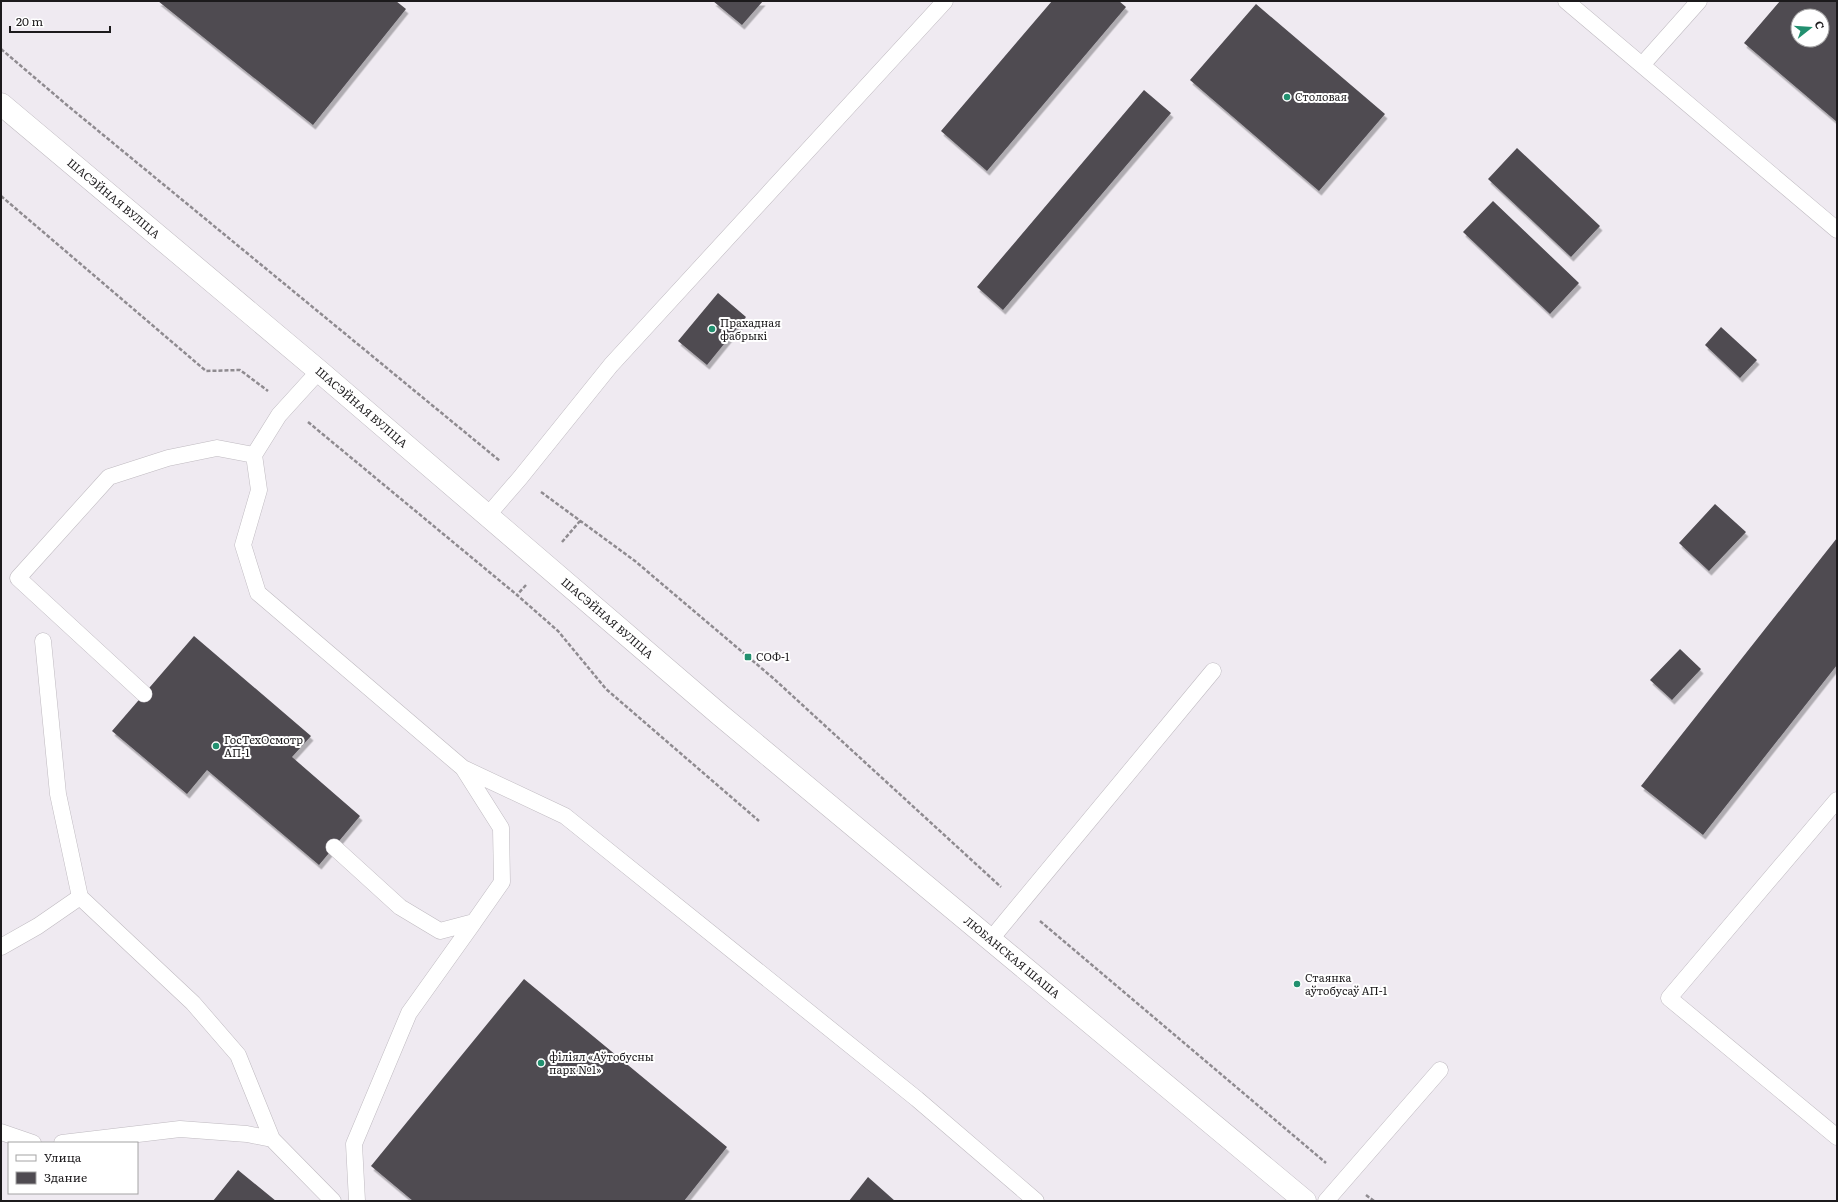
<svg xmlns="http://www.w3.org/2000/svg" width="1838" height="1202" viewBox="0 0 1838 1202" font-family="Literata,serif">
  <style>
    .building { fill: #4f4b51; fill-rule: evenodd; filter: url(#shadow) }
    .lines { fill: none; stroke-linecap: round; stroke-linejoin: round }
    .service-casing { stroke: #bfbac0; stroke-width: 17 }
    .secondary-casing { stroke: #bfbac0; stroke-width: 23 }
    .path { stroke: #8f8b90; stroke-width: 2.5; stroke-dasharray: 4 2; stroke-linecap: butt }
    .service { stroke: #fff; stroke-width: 16 }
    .secondary { stroke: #fff; stroke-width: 22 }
    .poi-dot { fill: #22906f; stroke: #fff; stroke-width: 1.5 }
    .labels { text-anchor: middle; stroke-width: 4; stroke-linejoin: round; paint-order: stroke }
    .poi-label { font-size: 11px; fill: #1c1a1c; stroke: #fff; text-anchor: start }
    .street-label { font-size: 11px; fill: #1c1a1c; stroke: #fff }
  </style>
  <defs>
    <filter id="shadow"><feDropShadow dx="2.5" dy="4.5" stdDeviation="0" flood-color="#0004"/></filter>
  </defs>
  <rect width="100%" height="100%" fill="#efeaf1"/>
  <path class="building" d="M158,1H396L406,9L313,125Z
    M713,1H763L742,25Z
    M1052,1H1119L1126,7L987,171L941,131Z
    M1780,1H1837V122L1744,43ZM1798,16H1822V40H1798Z
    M1256,4L1385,114L1319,191L1190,80Z
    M1144,90L1171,113L1003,310L977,287Z
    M1517,148L1600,226L1571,257L1488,179Z
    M1493,201L1579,283L1550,314L1463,232Z
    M718,293L746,317L707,365L678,341Z
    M1721,327L1757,360L1740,378L1705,345Z
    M1715,504L1746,532L1709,571L1679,543Z
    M1837,538V665L1703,835L1641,786Z
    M194,636L311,736L292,757L360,816L319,865L207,770L187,794L112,731Z
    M1680,649L1701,669L1672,700L1650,680Z
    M524,979L727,1147L684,1201H413L371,1166Z
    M238,1170L276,1201H213Z
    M868,1177L895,1201H849Z"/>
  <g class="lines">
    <g class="service-casing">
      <path id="service" d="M1566,1L1837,230
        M1642,65L1699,1
        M319,371L279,415L254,455L259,490L243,545L258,593L463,768L501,828L502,882L474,922L440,931L400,907L334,847
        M488,515L520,478L611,365L945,1
        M43,641L58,794L80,897L193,1003L238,1055L272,1139L333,1201
        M144,694L18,578L109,477L168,458L217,448L254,455
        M463,768L565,816L917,1099L1036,1201
        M1837,800L1669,998L1837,1137
        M991,939L1213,671
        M1,947L38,926L80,897
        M1,1132L33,1143
        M62,1143L180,1129L247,1134L272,1139
        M357,1201L354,1144L409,1013L474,922
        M1326,1201L1440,1070"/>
    </g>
    <g class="secondary-casing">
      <g id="secondary">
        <path id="s1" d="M1,104L319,371L719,714L1305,1201"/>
      </g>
    </g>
    <path class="path" d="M1,49L68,106L500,461
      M1,196L206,371L240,370L268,391
      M308,422L517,595
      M541,492L635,561L773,678L1001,887
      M562,542L580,521
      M526,585L517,595L558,631L606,689L759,821
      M1040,921L1326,1163
      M1366,1195L1374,1201"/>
    <use href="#service" class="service"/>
    <use href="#secondary" class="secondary"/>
  </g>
  <g class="poi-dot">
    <circle cx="1287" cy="97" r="4"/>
    <circle cx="712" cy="329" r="4"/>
    <rect x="744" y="653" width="8" height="8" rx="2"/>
    <circle cx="216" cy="746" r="4"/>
    <circle cx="1297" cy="984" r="4"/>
    <circle cx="541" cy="1063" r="4"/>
  </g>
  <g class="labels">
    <g class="poi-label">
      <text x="1295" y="101">Столовая</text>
      <text x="720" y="327">Прахадная<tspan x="720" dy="13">фабрыкі</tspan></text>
      <text x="756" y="661">СОФ-1</text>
      <text x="224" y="744">ГосТехОсмотр<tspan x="224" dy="13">АП-1</tspan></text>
      <text x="1305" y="982">Стаянка<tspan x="1305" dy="13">аўтобусаў АП-1</tspan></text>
      <text x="549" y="1061">філіял «Аўтобусны<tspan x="549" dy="13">парк №1»</tspan></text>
    </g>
    <g class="street-label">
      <text dy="4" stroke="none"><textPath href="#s1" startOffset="147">ШАСЭЙНАЯ ВУЛІЦА</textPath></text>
      <text dy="4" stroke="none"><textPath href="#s1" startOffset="471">ШАСЭЙНАЯ ВУЛІЦА</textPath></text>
      <text dy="4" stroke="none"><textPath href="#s1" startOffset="795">ШАСЭЙНАЯ ВУЛІЦА</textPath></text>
      <text dy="4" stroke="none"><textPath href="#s1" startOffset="1323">ЛЮБАНСКАЯ ШАША</textPath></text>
    </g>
  </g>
  <rect width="1838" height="1202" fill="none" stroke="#1c1a1c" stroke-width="4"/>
  <rect x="8" y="1142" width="130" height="52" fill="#ffffff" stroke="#a4a3a4"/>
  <rect x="16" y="1155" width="20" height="6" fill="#ffffff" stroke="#a4a3a4"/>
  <text x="44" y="1162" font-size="12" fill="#1c1a1c">Улица</text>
  <rect x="16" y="1172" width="20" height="12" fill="#4f4b51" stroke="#a4a3a4"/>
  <text x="44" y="1182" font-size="12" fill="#1c1a1c">Здание</text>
  <g transform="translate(1810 28) rotate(73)"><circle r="19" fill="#ffffff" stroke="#a4a3a4"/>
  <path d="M0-3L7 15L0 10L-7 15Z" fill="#22906f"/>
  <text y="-6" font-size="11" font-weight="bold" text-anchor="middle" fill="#1c1a1c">С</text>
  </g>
  <path d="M10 26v6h100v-6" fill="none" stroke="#1c1a1c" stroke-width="2"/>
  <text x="16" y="26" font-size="12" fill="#1c1a1c" stroke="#ffffff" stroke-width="3" paint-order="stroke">20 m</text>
</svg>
